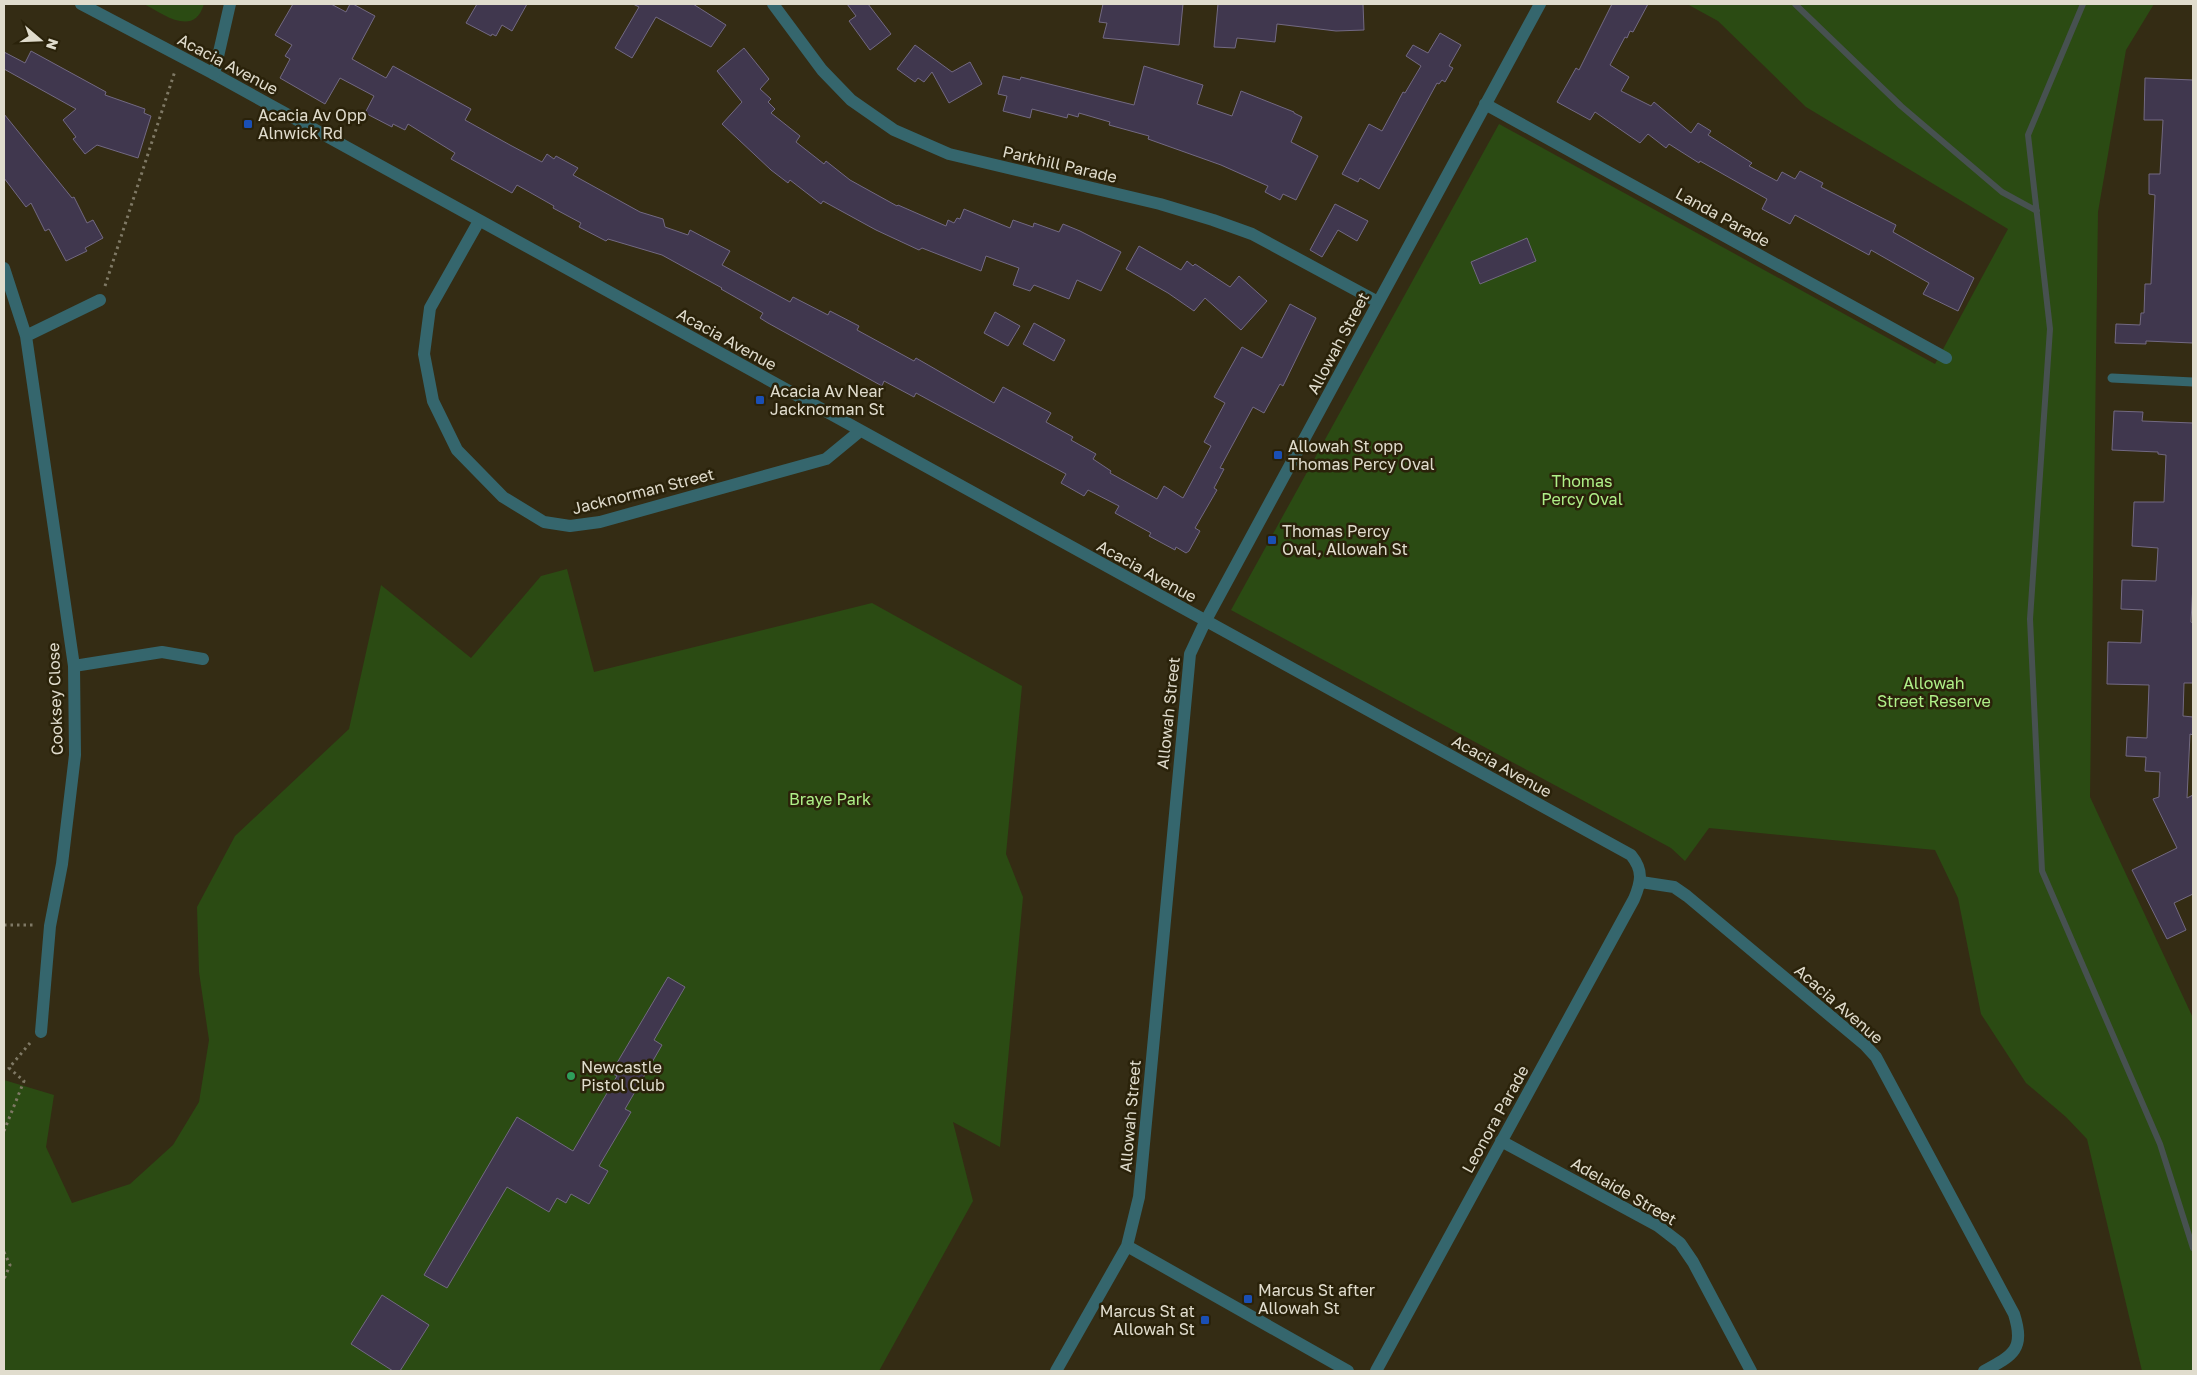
<svg xmlns="http://www.w3.org/2000/svg" width="2197" height="1375" viewBox="0 0 2197 1375" font-family="'Golos Text',sans-serif">
  <style>
    .green { fill: #2b4b13 }
    .lines { fill: none; stroke-linecap: round; stroke-linejoin: round }
    .stream { stroke: #475150; stroke-width: 6 }
    .building { fill: #40374e; stroke: #726982 }
    .path { stroke: #7f7965; stroke-width: 3; stroke-dasharray: 2.5 4; stroke-linecap: butt }
    .service { stroke: #35666d; stroke-width: 9 }
    .minor { stroke: #35666d; stroke-width: 12 }
    .tertiary { stroke: #35666d; stroke-width: 12 }
    .transit-dot { fill: #1a4fb4; stroke: #2a220a; stroke-width: 2 }
    .leisure-dot { fill: #2e9e5b; stroke: #2a220a; stroke-width: 2 }
    .labels { text-anchor: middle; stroke-width: 5; stroke-linejoin: round; paint-order: stroke }
    .street-label { font-size: 16px; fill: #e0dccd; stroke: #2a220a }
    .poi-label { font-size: 16px; fill: #e0dccd; stroke: #2a220a; text-anchor: start }
    .park-label { font-size: 16px; fill: #aff088; stroke: #2a220a }
  </style>
  <rect width="100%" height="100%" fill="#342c14"/>
  <path class="green" d="M144,4H204C194,38 163,14 144,4Z
    M1687,4H2154L2126,50L2098,212L2090,797L2193,1018V1371H2142L2087,1139L2066,1117L2026,1083L1981,1014L1958,898L1935,850L1709,828L1685,861L1671,848L1231,610L1499,124L1935,364L2008,229L1806,107L1718,21Z
    M567,569L594,672L872,603L1022,686L1006,854L1023,897L1000,1147L953,1122L973,1201L879,1371H4V1080L54,1095L46,1147L72,1203L130,1184L173,1145L199,1102L209,1040L199,972L197,907L235,836L349,729L381,585L471,658L541,576Z"/>
  <g class="lines">
    <path class="stream" d="M1795,4L1901,106L2002,192L2037,211
      M2083,4L2028,135L2050,329L2030,619L2042,871L2160,1144L2193,1248"/>
  </g>
  <path class="building" d="M293,4H331L346,12L350,4H353L375,16L352,59L386,78L393,66L471,109L465,120L510,145L542,162L547,154L554,159L556,156L578,168L573,175L640,212L663,219L665,227L688,235L690,230L730,251L722,265L790,302L793,297L828,315L830,311L859,326L857,330L914,361L916,358L994,403L1003,387L1051,413L1046,422L1073,437L1071,440L1096,454L1093,459L1111,471L1110,473L1157,499L1164,486L1183,498L1211,446L1204,442L1225,403L1214,397L1242,347L1262,358L1290,304L1316,318L1283,386L1280,384L1264,413L1253,407L1220,468L1224,469L1214,488L1217,490L1195,528L1200,531L1189,551L1186,553L1176,547L1175,550L1149,536L1151,533L1115,513L1119,506L1088,490L1084,496L1061,483L1066,474L916,393L914,397L884,381L882,386L768,323L760,318L763,313L721,289L722,288L662,255L608,239L606,241L579,227L581,223L553,208L554,206L517,185L512,193L451,159L455,153L408,124L405,130L393,124L392,127L365,113L374,96L340,78L325,104L280,78L290,59L285,56L292,45L275,35Z
    M477,4H527L512,31L502,25L496,36L492,34L491,36L466,23Z
    M633,4H693L726,25L711,47L656,17L632,58L615,48L639,7Z
    M847,4H868L891,34L870,50L849,21L856,16Z
    M1103,4H1183L1179,45L1103,38L1107,23L1099,22Z
    M1218,4H1363L1364,30L1336,31L1277,24L1275,42L1237,38L1235,48L1214,47Z
    M1612,4H1648L1633,32L1630,31L1627,38L1625,37L1610,65L1629,77L1621,91L1651,106L1654,102L1691,133L1698,123L1711,131L1708,135L1752,163L1749,166L1777,181L1782,172L1795,179L1800,171L1823,183L1821,187L1896,225L1893,232L1974,278L1958,311L1923,294L1929,283L1871,250L1869,255L1795,215L1790,224L1762,209L1767,199L1700,161L1699,163L1669,144L1666,148L1648,134L1640,143L1595,112L1590,120L1557,102L1576,68L1579,70Z
    M1440,33L1461,45L1449,66L1453,68L1445,82L1442,80L1439,84L1437,83L1379,189L1360,178L1358,182L1342,174L1369,124L1382,131L1403,92L1405,93L1421,66L1406,56L1413,45L1428,53Z
    M915,45L952,72L970,62L982,84L949,103L932,72L924,82L918,78L915,82L897,69Z
    M744,48L769,79L760,89L771,99L768,102L775,109L771,113L800,136L796,142L824,164L826,161L850,180L897,206L898,205L946,226L948,220L954,223L957,218L960,219L964,209L1010,228L1013,220L1033,227L1034,223L1059,232L1063,224L1080,231L1121,252L1101,291L1077,280L1069,299L1034,285L1030,291L1013,285L1019,268L986,256L981,271L922,248L919,250L876,230L823,201L821,204L790,180L788,183L771,170L722,124L742,102L717,71Z
    M31,51L106,92L105,95L145,109L144,113L151,116L138,158L97,145L85,154L73,139L76,137L63,120L76,109L4,69V52L25,63Z
    M1144,66L1203,85L1197,104L1232,116L1241,91L1294,112V113L1302,117L1291,142L1318,156L1296,200L1283,194L1280,200L1265,192L1268,186L1221,165L1148,139L1149,136L1109,125L1110,122L1079,113L1078,117L1068,114L1067,118L1032,109L1030,118L1003,111L1007,96L998,94L1003,76L1020,80L1021,77L1134,105Z
    M2145,78L2193,80V343L2146,341V344L2115,343L2116,324L2140,325L2141,313H2144L2145,284H2151L2155,195L2149,194V174H2160L2163,120H2144Z
    M4,114L72,198L74,197L87,223L93,220L103,238L85,248L87,251L66,261L49,229L45,231L31,203L26,207L4,178Z
    M1335,204L1368,221L1357,241L1338,230L1322,257L1310,250Z
    M1527,238L1536,261L1480,284L1471,262Z
    M1139,246L1181,270L1187,261L1193,266L1195,264L1230,287L1239,276L1267,301L1241,330L1205,298L1194,311L1168,293L1126,269Z
    M995,312L1020,326L1008,346L984,333Z
    M1034,323L1065,340L1054,361L1023,344Z
    M2114,411L2143,412L2142,421L2193,423V584L2191,622L2193,623V683H2184L2183,716L2193,717V735L2190,734L2187,798L2193,795V894L2174,903L2186,930L2167,939L2132,870L2177,848L2153,799L2159,797L2160,772L2145,771L2146,757L2126,756L2127,737L2147,738L2149,685L2107,684L2108,642L2141,643L2143,610L2121,609L2122,580L2156,581L2158,548L2132,546L2134,502H2164L2166,455L2158,454V452L2112,450Z
    M668,977L685,987L654,1040L662,1045L625,1109L631,1112L599,1166L608,1171L589,1204L571,1194L566,1203L557,1198L549,1212L507,1187L447,1288L424,1275L517,1117L573,1151L617,1076L611,1073Z
    M382,1295L429,1325L400,1371H393L351,1344Z"/>
  <g class="lines">
    <path class="path" d="M105,286L175,71
      M4,925H35
      M4,1131L24,1081L9,1068L30,1043
      M4,1252L10,1265L4,1279"/>
    <path class="service" d="M2112,378L2193,382"/>
    <path class="minor" d="M773,4L822,70L851,100L894,130L949,154L1160,204L1213,220L1252,234L1378,302
      M214,74L1631,855C1644,871 1641,882 1634,899L1376,1371
      M1485,104L1946,358
      M479,221L430,308L424,354L433,401L457,450L503,497L544,522L570,526L600,522L826,459L860,431
      M4,268L26,336L74,666L75,755L62,864L50,926L41,1032
      M26,336L100,300
      M74,666L162,652L203,659
      M1641,882L1674,887L1687,896L1865,1045L1876,1057L2014,1314C2025,1349 2014,1355 1984,1371
      M1501,1141L1658,1226L1680,1243L1693,1262L1751,1371
      M1127,1246L1348,1371
      M1056,1371L1127,1246L1139,1197L1190,654L1205,622L1540,4"/>
    <path class="tertiary" d="M81,4L214,74L230,4"/>
  </g>
  <g class="transit-dot">
    <rect x="243" y="119" width="10" height="10" rx="2.5"/>
    <rect x="755" y="395" width="10" height="10" rx="2.5"/>
    <rect x="1273" y="450" width="10" height="10" rx="2.5"/>
    <rect x="1267" y="535" width="10" height="10" rx="2.5"/>
    <rect x="1243" y="1294" width="10" height="10" rx="2.5"/>
    <rect x="1200" y="1315" width="10" height="10" rx="2.5"/>
  </g>
  <circle class="leisure-dot" cx="571" cy="1076" r="5"/>
  <g class="labels">
    <g class="street-label">
      <text transform="translate(228 64) rotate(28)" y="6">Acacia Avenue</text>
      <text transform="translate(1060 164) rotate(13)" y="6">Parkhill Parade</text>
      <text transform="translate(1723 217) rotate(29)" y="6">Landa Parade</text>
      <text transform="translate(727 339) rotate(29)" y="6">Acacia Avenue</text>
      <text transform="translate(1338 343) rotate(-62)" y="6">Allowah Street</text>
      <text transform="translate(643 491) rotate(-14)" y="6">Jacknorman Street</text>
      <text transform="translate(1147 571) rotate(29)" y="6">Acacia Avenue</text>
      <text transform="translate(55 699) rotate(-92)" y="6">Cooksey Close</text>
      <text transform="translate(1168 713) rotate(-84)" y="6">Allowah Street</text>
      <text transform="translate(1502 766) rotate(29)" y="6">Acacia Avenue</text>
      <text transform="translate(1839 1004) rotate(41)" y="6">Acacia Avenue</text>
      <text transform="translate(1130 1116) rotate(-85)" y="6">Allowah Street</text>
      <text transform="translate(1495 1119) rotate(-61)" y="6">Leonora Parade</text>
      <text transform="translate(1624 1191) rotate(30)" y="6">Adelaide Street</text>
    </g>
    <g class="poi-label">
      <text x="258" y="121">Acacia Av Opp<tspan x="258" dy="18">Alnwick Rd</tspan></text>
      <text x="770" y="397">Acacia Av Near<tspan x="770" dy="18">Jacknorman St</tspan></text>
      <text x="1288" y="452">Allowah St opp<tspan x="1288" dy="18">Thomas Percy Oval</tspan></text>
      <text x="1282" y="537">Thomas Percy<tspan x="1282" dy="18">Oval, Allowah St</tspan></text>
      <text x="581" y="1073">Newcastle<tspan x="581" dy="18">Pistol Club</tspan></text>
      <text x="1258" y="1296">Marcus St after<tspan x="1258" dy="18">Allowah St</tspan></text>
      <text x="1195" y="1317" text-anchor="end">Marcus St at<tspan x="1195" dy="18">Allowah St</tspan></text>
    </g>
    <g class="park-label">
      <text x="1582" y="487">Thomas<tspan x="1582" dy="18">Percy Oval</tspan></text>
      <text x="1934" y="689">Allowah<tspan x="1934" dy="18">Street Reserve</tspan></text>
      <text x="830" y="805">Braye Park</text>
    </g>
  </g>
  <rect width="2197" height="1375" fill="none" stroke="#e0dccd" stroke-width="10"/>
  <g transform="translate(40 40) rotate(109)" stroke="#2a220a" stroke-width="4" paint-order="stroke">
  <path d="M0-4L9 19L0 12L-9 19Z" fill="#e0dccd"/>
  <text y="-8" font-size="14" font-weight="bold" text-anchor="middle" fill="#e0dccd">N</text>
  </g>
</svg>
